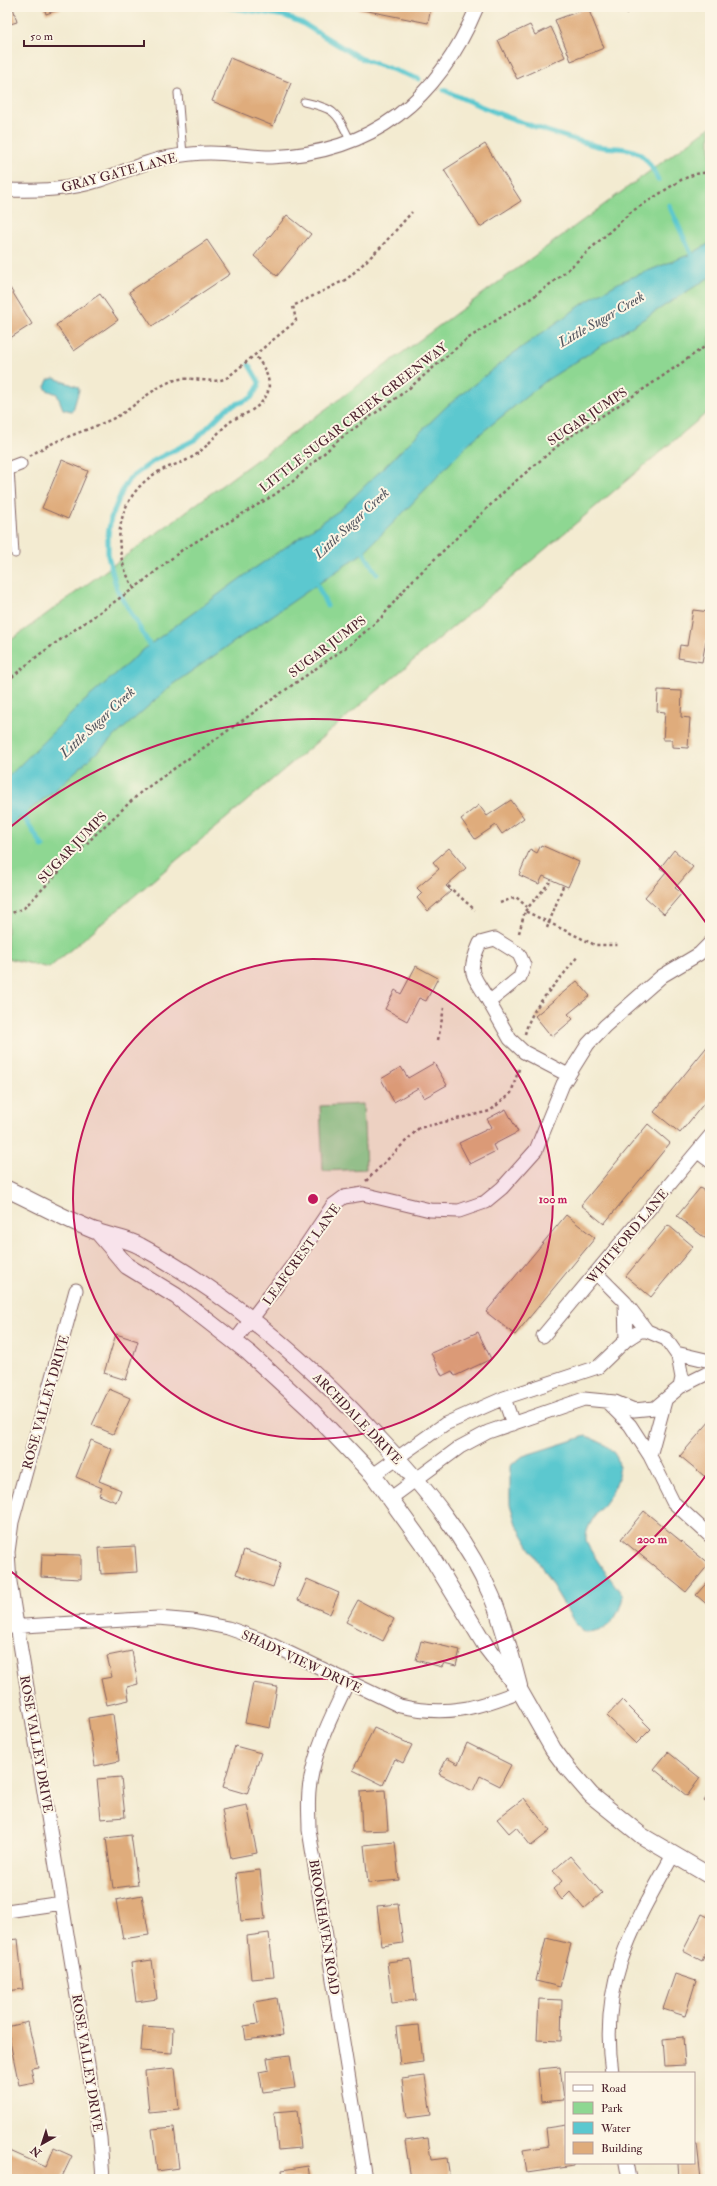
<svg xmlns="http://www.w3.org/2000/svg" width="717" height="2186" viewBox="0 0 717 2186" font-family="'IM FELL Double Pica',serif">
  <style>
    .green { fill: #8ed792; stroke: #6c7b5e }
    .water { fill: #5bc8cf; stroke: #52747d }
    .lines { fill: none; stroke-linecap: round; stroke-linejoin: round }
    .stream { stroke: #5bc8cf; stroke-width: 5 }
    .building { fill: #dfac7b }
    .service-casing { stroke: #856665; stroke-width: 9 }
    .minor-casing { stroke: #856665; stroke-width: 15 }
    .tertiary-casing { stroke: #856665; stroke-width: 18 }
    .path { stroke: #856665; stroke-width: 2.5; stroke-dasharray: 3 3; stroke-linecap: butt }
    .service { stroke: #fff; stroke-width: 7 }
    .minor { stroke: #fff; stroke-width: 13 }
    .tertiary { stroke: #fff; stroke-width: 16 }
    .ring { fill: none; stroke: #c2185b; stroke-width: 2 }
    .labels { text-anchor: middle; stroke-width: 4; stroke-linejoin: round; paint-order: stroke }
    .street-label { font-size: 13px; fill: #4a1f2b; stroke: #fcf5e5 }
    .water-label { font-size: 14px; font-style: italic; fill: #4f525c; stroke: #fcf5e5 }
    .centre { fill: #c2185b; stroke: #fcf5e5; stroke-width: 2 }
    .ring-label { font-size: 12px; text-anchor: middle; font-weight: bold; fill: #c2185b; stroke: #fcf5e5; stroke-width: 4; stroke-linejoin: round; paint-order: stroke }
  </style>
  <rect width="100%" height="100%" fill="#fcf5e5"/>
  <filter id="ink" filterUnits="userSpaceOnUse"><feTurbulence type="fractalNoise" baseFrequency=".025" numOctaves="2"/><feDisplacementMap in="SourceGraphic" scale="8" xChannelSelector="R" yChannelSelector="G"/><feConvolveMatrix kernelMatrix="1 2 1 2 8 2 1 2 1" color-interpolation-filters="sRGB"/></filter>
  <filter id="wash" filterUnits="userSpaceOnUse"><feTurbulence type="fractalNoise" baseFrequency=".012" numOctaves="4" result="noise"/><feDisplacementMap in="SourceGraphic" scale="16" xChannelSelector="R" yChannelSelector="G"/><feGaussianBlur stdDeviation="0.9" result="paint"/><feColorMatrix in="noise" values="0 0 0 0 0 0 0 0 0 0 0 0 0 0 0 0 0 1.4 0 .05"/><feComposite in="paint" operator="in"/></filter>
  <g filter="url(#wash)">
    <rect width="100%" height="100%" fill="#f3ebd1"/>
    <path class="green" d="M710,127V410L49,968L7,958V643Z
      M363,1104L366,1169L323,1171L320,1106Z"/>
    <path class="water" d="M710,243V277L547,380L470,442L403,513L363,553L173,684L56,789L7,828V778L80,705L149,645L252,570L340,510L447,406L511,355L587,301L620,282L691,254Z
      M54,378L78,387L79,390L73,410L71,411L63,409L57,394L47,390L45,387L48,380Z
      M586,1436C601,1442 618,1449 619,1467C621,1496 584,1517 586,1540C587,1549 616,1586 623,1596C619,1617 608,1633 585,1633L576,1625L516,1524L510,1504V1466L523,1456Z"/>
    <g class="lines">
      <path class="stream" d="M226,7L285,16L302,23L360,58L419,79
        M444,90C493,113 545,132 597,146C609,149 624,146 636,152C646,156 654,170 658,180
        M669,205L693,258
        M361,548L377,574
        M314,578L327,606
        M153,651L117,589L108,556V535L111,518L123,489L129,479L155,460L196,439L227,408L251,398L258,387L259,382L249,365
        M19,809L43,847"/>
    </g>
    <g id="blocks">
      <path class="building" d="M7,7H13L17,22L7,25Z
        M44,7H66L46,14Z
        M348,7H431L428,23Z
        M619,7H634L627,14Z
        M588,8L604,48L571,61L555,20Z
        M530,25L535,35L551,27L565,57L517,79L498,40Z
        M230,58L291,83L273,126L212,101Z
        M485,144L521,201L480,227L444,170Z
        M287,215L311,234L277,276L254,256Z
        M207,240L230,274L152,326L129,292Z
        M10,288L32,324L7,340V290Z
        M100,294L118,320L74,351L56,325Z
        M62,460L88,471L68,519L42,508Z
        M693,610L710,612V642L706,641L702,662L678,658L680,645L687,646Z
        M658,690L682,691L681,717L690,718L688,748L672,747V740H663L665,712L657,711Z
        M511,800L524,818L502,834L496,825L475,839L461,819L479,805L487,816Z
        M541,845L579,862L568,887L543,876L539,884L519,875L530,849L537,853Z
        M449,848L466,868L446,886L451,891L428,911L417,898L422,893L417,888L439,869L433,862Z
        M674,850L693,867L675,888L682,893L664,914L645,897L666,872L660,868Z
        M416,966L438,978L426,1001L419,998L407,1021L385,1009L395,990L401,994Z
        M577,981L590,996L568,1014L573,1019L552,1037L535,1016Z
        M710,1043V1096L680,1133L654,1112Z
        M434,1063L447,1085L424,1098L418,1088L394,1102L381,1079L401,1067L408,1078Z
        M506,1109L518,1132L493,1145L496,1151L470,1164L459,1143L492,1127L487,1119Z
        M648,1124L670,1143L604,1224L581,1205Z
        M700,1188L710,1195V1242L677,1216Z
        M566,1215L595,1238L515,1335L486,1312Z
        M668,1225L693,1246L651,1297L626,1276Z
        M478,1332L491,1359L455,1376L452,1371L442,1376L431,1353Z
        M116,1334L138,1341L126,1380L104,1373Z
        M109,1389L130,1398L113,1434L92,1425Z
        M710,1421V1479L709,1480L680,1456Z
        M91,1440L112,1449L99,1481L121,1490L116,1502L99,1495L102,1488L76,1477Z
        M644,1511L709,1564L686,1592L621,1539Z
        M135,1546L137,1572L101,1574L99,1548Z
        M244,1550L281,1563L273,1587L236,1574Z
        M42,1554L81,1555V1579L41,1577Z
        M307,1579L339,1593L330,1614L298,1600Z
        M710,1579V1607L696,1595Z
        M358,1600L394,1619L383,1641L346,1622Z
        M421,1641L460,1650L456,1666L444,1663L442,1667L416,1660Z
        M132,1651L138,1684L127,1687L129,1700L107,1705L101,1679L112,1677L107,1656Z
        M253,1683L277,1687L270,1728L245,1723Z
        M622,1700L651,1729L636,1744L607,1716Z
        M113,1714L119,1761L95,1766L88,1718Z
        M374,1728L412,1745L403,1763L395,1759L383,1785L353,1770Z
        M467,1743L511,1765L500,1786L480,1776L473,1791L439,1774L447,1758L458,1764Z
        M235,1746L261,1753L247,1794L223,1787Z
        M668,1752L700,1778L687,1796L654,1769Z
        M121,1777L125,1817L101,1819L97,1779Z
        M385,1790L388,1830L362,1831L360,1792Z
        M710,1792V1805L704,1801Z
        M524,1798L550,1831L531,1846L516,1827L509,1833L497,1819Z
        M247,1805L257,1853L231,1858L222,1810Z
        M131,1835L138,1885L113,1888L106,1838Z
        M395,1842L399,1880L368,1883L364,1845Z
        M570,1856L602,1893L584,1909L570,1892L562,1900L553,1889L562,1881L553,1871Z
        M260,1870L265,1919L241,1921L236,1873Z
        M142,1895L149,1935L123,1939L116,1900Z
        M398,1904L403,1943L382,1946L377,1906Z
        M702,1914L710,1918V1944L702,1961L683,1951Z
        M269,1933L274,1977L251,1979L247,1936Z
        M546,1938L571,1944L560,1987L536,1981Z
        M18,1939L23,1989L7,1991V1940Z
        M411,1959L416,2000L392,2003L387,1962Z
        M152,1960L157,1999L136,2002L131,1963Z
        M675,1974L696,1981L685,2016L663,2009Z
        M277,1998L283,2035L246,2040L244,2026L258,2024L254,2002Z
        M539,1999L562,2000L561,2041L537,2040Z
        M28,2022L38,2067L31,2068L34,2082L19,2085L7,2027Z
        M419,2025L423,2062L400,2065L396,2027Z
        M143,2026L173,2028L172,2053L141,2051Z
        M683,2037L685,2065L665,2066L663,2039Z
        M290,2055L295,2088L263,2092L259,2072L269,2070L267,2058Z
        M560,2067L564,2100L541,2102L538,2069Z
        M175,2068L179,2109L149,2112L145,2071Z
        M425,2076L431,2115L407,2118L402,2079Z
        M297,2110L301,2148L278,2150L274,2112Z
        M566,2125V2163H574V2166L527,2173L523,2150L548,2146L546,2128Z
        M174,2127L179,2168L157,2171L152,2129Z
        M428,2138L431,2160L447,2158L450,2178L411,2179L405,2141Z
        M694,2144H697L701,2179H679L678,2163H694Z
        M54,2148L72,2156L61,2179H11L7,2177V2158L10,2151L46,2167Z
        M308,2166L310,2179H283L282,2170Z"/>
    </g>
  </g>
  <g filter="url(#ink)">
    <use href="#blocks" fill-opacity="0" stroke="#856665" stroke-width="1"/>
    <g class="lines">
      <g class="service-casing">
        <path id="service" d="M178,93L183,155
          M304,102C337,109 336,112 351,142
          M10,468L15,554"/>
      </g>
      <g class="minor-casing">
        <path id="minor" d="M7,190C39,191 69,190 100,180C122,173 143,162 165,158C180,155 196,153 210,153C231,153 251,157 271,157C373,153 438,100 477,7
          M7,469L20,464
          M489,1002L520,977L524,965L519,954L495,939L480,943C465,977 474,973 489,1002L510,1039L524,1052L568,1075
          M698,1152L710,1161
          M596,1273L625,1302
          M76,1290L12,1522L8,1552L10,1582L100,2138L103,2179
          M543,1336L710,1136
          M626,1340L625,1302L647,1331
          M234,1342L292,1266L333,1205L344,1197L363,1194L430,1210L459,1211L485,1202L502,1188L536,1150L563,1084L588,1044L605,1026L662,976L699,954L710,943
          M676,1353L710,1361
          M680,1387L710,1372
          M504,1398L513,1424
          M606,1401L630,1425L650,1456L665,1401
          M650,1456L673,1502L710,1536
          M373,1475L445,1424L504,1398L598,1367L626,1340L640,1331H647L666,1339L678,1356L682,1378L680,1387L655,1408L634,1410L615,1402L584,1399L488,1432L460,1447L391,1498
          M7,1627L158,1618L193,1621L228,1628L262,1640L400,1706C447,1717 477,1708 520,1691
          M348,1682C332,1715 316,1746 310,1783C307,1798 309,1814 309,1830L365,2179
          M7,1911L62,1903
          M612,2073C599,1983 631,1930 673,1855
          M626,2163L629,2179"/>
      </g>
      <g class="tertiary-casing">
        <path id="tertiary" d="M7,1189C37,1203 67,1220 98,1232C112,1237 128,1239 140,1246C233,1296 314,1367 385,1445C427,1490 467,1539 492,1597C504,1625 511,1656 519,1686
          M97,1231L127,1266L176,1296L249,1353L309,1408L373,1475L428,1551L487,1648L520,1691L553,1749L565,1765L591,1795L642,1836L710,1876"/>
      </g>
      <path class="path" d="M30,456C56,438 89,431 118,416C137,405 153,387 175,380C192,375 213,386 228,377L296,321L293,306L347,279L380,248L412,212
        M134,588C110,550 115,501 153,475C166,466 182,464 194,456C208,447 217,432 230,422C235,418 242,416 249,412C276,396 273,378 255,355
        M7,681L40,654L140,584L182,550L274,495L292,482L341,438L407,390L467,339L533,297L562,275L631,212L681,180L695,174L710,172
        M448,886L475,910
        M500,903L516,897L527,907
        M525,911L550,882
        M7,915L24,908L96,834L141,792L352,643L381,618L409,584L511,485L566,439L650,385L710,343
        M547,928L563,886
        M519,933L525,911L595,945H618
        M525,1034C532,1003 559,983 577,957
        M438,1040L444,1008
        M366,1181L419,1128L490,1111L511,1093L520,1066"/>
      <use href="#service" class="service"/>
      <use href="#minor" class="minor"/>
      <use href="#tertiary" class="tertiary"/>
    </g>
  </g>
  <circle cx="313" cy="1199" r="240" fill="#c2185b" fill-opacity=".12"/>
  <g class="ring">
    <circle cx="313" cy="1199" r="240"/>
    <path d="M709 1471A480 480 0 0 1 8 1569M8 829A480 480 0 0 1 709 927"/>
  </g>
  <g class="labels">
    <g class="street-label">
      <text transform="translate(119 172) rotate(-15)" y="5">GRAY GATE LANE</text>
      <text transform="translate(587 416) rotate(-34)" y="5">SUGAR JUMPS</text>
      <text transform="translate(353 417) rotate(-38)" y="5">LITTLE SUGAR CREEK GREENWAY</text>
      <text transform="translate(327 646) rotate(-37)" y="5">SUGAR JUMPS</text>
      <text transform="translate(72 847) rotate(-46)" y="5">SUGAR JUMPS</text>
      <text transform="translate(627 1236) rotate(-50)" y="5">WHITFORD LANE</text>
      <text transform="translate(301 1254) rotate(-54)" y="5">LEAFCREST LANE</text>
      <text transform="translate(45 1402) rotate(-74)" y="5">ROSE VALLEY DRIVE</text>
      <text transform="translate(358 1418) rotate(46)" y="5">ARCHDALE DRIVE</text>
      <text transform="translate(302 1661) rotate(25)" y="5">SHADY VIEW DRIVE</text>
      <text transform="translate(37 1744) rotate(80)" y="5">ROSE VALLEY DRIVE</text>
      <text transform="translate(325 1927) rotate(81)" y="5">BROOKHAVEN ROAD</text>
      <text transform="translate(88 2063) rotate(81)" y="5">ROSE VALLEY DRIVE</text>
    </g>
    <g class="water-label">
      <text transform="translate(601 319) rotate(-30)" y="5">Little Sugar Creek</text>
      <text transform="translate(351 523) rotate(-43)" y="5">Little Sugar Creek</text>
      <text transform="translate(97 722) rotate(-43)" y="5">Little Sugar Creek</text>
    </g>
  </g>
  <circle cx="313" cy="1199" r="6" class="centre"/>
  <g class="ring-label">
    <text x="553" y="1203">100 m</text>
    <text x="652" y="1543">200 m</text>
  </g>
  <rect width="717" height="2186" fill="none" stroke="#fcf5e5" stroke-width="24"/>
  <rect x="565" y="2072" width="130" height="92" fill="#fcf5e5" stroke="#b59f9b"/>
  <rect x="573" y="2085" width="20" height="6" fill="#ffffff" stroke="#b59f9b"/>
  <text x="601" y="2092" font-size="12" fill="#4a1f2b">Road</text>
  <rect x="573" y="2102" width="20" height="12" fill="#8ed792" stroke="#b59f9b"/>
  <text x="601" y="2112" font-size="12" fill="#4a1f2b">Park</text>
  <rect x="573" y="2122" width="20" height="12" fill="#5bc8cf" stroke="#b59f9b"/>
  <text x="601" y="2132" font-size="12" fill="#4a1f2b">Water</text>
  <rect x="573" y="2142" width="20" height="12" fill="#dfac7b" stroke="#b59f9b"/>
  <text x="601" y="2152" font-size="12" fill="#4a1f2b">Building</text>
  <g transform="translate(42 2144) rotate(219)" stroke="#fcf5e5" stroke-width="3" paint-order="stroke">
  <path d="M0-3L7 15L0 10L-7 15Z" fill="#4a1f2b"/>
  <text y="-6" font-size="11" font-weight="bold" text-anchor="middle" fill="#4a1f2b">N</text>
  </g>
  <path d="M24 40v6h120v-6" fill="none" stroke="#4a1f2b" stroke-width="2"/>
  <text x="30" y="40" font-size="12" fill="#4a1f2b" stroke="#fcf5e5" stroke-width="3" paint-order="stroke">50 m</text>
</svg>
